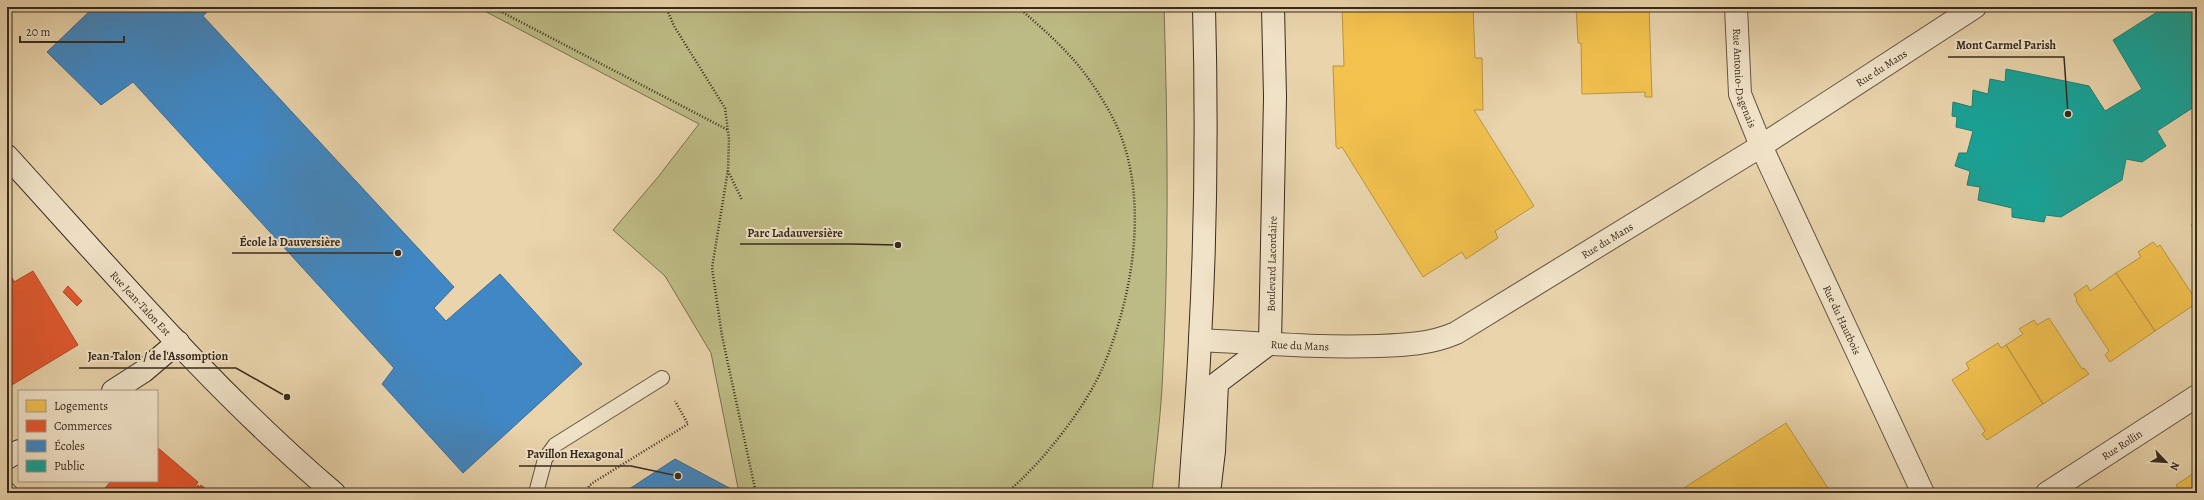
<svg xmlns="http://www.w3.org/2000/svg" width="2204" height="500" viewBox="0 0 2204 500" font-family="Alegreya,serif">
  <style>
    .park { fill: #bdbb85; stroke: #7a7252 }
    .homes { fill: #f2c14e; stroke: #ba9440 }
    .shops { fill: #e4572e; stroke: #b04a29 }
    .schools { fill: #3f88c5; stroke: #3d6c93 }
    .public { fill: #17a398; stroke: #217f73 }
    .lines { fill: none; stroke-linecap: round; stroke-linejoin: round }
    .lane-casing { stroke: #645442; stroke-width: 16 }
    .street-casing { stroke: #645442; stroke-width: 24 }
    .secondary-casing { stroke: #382a1e; stroke-width: 24 }
    .path { stroke: #382a1e; stroke-width: 2.5; stroke-dasharray: 1 2; stroke-linecap: butt }
    .lane { stroke: #f1e3c9; stroke-width: 14 }
    .street { stroke: #f1e3c9; stroke-width: 22 }
    .secondary { stroke: #f1e3c9; stroke-width: 22 }
    .labels { text-anchor: middle; stroke-width: 4; stroke-linejoin: round; paint-order: stroke }
    .street-label { font-size: 11px; fill: #382a1e; stroke: #f1e3c9 }
    .leader { fill: none; stroke: #382a1e; stroke-width: 1.5 }
    .callout-dot { fill: #382a1e; stroke: #f1e3c9; stroke-width: 1.5 }
    .callout-label { font-size: 12px; text-anchor: middle; font-weight: bold; fill: #382a1e; stroke: #f1e3c9; stroke-width: 4; stroke-linejoin: round; paint-order: stroke }
  </style>
  <rect width="100%" height="100%" fill="#e9d4ac"/>
  <filter id="stains"><feTurbulence type="fractalNoise" baseFrequency=".005" numOctaves="4"/><feColorMatrix values="0 0 0 0 .2 0 0 0 0 .09 0 0 0 0 .02 0 0 0 .5 -.17"/></filter>
  <radialGradient id="worn" r=".72"><stop offset=".6" stop-color="#630" stop-opacity="0"/><stop offset="1" stop-color="#630" stop-opacity=".3"/></radialGradient>
  <path class="park" d="M477,7H1164C1168,134 1169,261 1162,388C1160,423 1155,458 1152,493H739L711,353L665,276L613,230L658,177L699,124Z"/>
  <path class="homes" d="M1342,7H1473L1475,58H1482L1483,110H1474L1534,206L1495,231L1498,238L1466,259L1462,252L1423,277L1342,147L1338,149L1336,146L1333,66H1344Z
    M1576,7H1649L1652,97H1645V92L1582,94L1581,43H1578Z
    M2197,221V235L2191,225Z
    M2153,242L2157,247L2160,245L2194,297L2197,296V303L2155,331L2116,273L2141,257L2138,252Z
    M2116,273L2155,331L2110,362L2105,355L2109,351L2076,301L2077,300L2074,294L2087,285L2090,291Z
    M2049,318L2082,369L2084,368L2089,374L2043,404L2006,345L2023,334L2019,329L2034,320L2037,325Z
    M1998,343L2001,348L2006,345L2043,404L1987,440L1982,434L1985,431L1952,380L1969,369L1966,363Z
    M1786,423L1831,493H1676Z
    M2197,471V493H2181L2176,485Z"/>
  <path class="shops" d="M7,270L14,281L7,286Z
    M33,271L78,345L7,388V286Z
    M68,286L82,301L77,306L63,292Z
    M157,447L198,482L191,493H101L111,481H157Z
    M198,485L200,487L201,485L211,493H191Z"/>
  <path class="schools" d="M94,7H212L203,16L454,287L434,308L446,321L500,274L582,364L463,473L382,384L394,368L133,82L101,105L47,52Z
    M675,459L737,492V493H623Z"/>
  <path class="public" d="M2165,7L2197,8V105L2157,131L2166,146L2142,162L2126,159L2122,180L2061,217L2046,215L2044,222L2012,217V208L1978,200L1980,187L1967,185L1970,171L1955,166L1959,153H1967L1973,131L1956,127L1957,117L1952,116L1953,102L1972,107L1973,90L1988,94L1990,79L2005,82L2006,69L2089,86L2105,111L2142,89L2113,40Z"/>
  <g class="lines">
    <g class="lane-casing">
      <path id="lane" d="M7,489L11,493
        M536,493L545,459L555,445L662,378"/>
    </g>
    <g class="street-casing">
      <g id="street">
        <path id="s1" d="M1736,7L1740,94L1761,146L1923,493"/>
        <path id="s2" d="M1200,340C1260,343 1319,348 1378,346C1405,345 1431,344 1456,333L1761,146L1975,7"/>
        <path id="s3" d="M2047,493L2197,396"/>
      </g>
    </g>
    <g class="secondary-casing">
      <g id="secondary">
        <path id="s4" d="M7,156C112,271 215,392 334,493"/>
        <path d="M113,391L144,371L178,342"/>
        <path d="M7,458L19,451"/>
        <path d="M1190,493C1193,442 1198,391 1200,339C1206,229 1207,118 1204,7"/>
        <path id="s5" d="M1209,493L1214,451L1217,383L1270,343L1275,97L1273,7"/>
      </g>
    </g>
    <path class="path" d="M492,7L728,130
      M666,7L674,26L725,108L729,139L728,170L712,268L722,336L756,493
      M728,171L742,200
      M587,493L589,486L594,482L688,424L675,401
      M1006,493C1040,466 1086,407 1103,367C1132,298 1148,208 1121,136C1112,112 1089,76 1071,57C1055,39 1036,23 1018,7"/>
    <use href="#lane" class="lane"/>
    <use href="#street" class="street"/>
    <use href="#secondary" class="secondary"/>
  </g>
  <g class="labels">
    <g class="street-label">
      <text dy="4" stroke="none"><textPath href="#s2" startOffset="759">Rue du Mans</textPath></text>
      <text dy="4" stroke="none"><textPath href="#s1" startOffset="72">Rue Antonio-Dagenais</textPath></text>
      <text dy="4" stroke="none"><textPath href="#s2" startOffset="435">Rue du Mans</textPath></text>
      <text dy="4" stroke="none"><textPath href="#s5" startOffset="256">Boulevard Lacordaire</textPath></text>
      <text dy="4" stroke="none"><textPath href="#s4" startOffset="199">Rue Jean-Talon Est</textPath></text>
      <text dy="4" stroke="none"><textPath href="#s1" startOffset="335">Rue du Hautbois</textPath></text>
      <text dy="4" stroke="none"><textPath href="#s2" startOffset="100">Rue du Mans</textPath></text>
      <text dy="4" stroke="none"><textPath href="#s3" startOffset="89">Rue Rollin</textPath></text>
    </g>
  </g>
  <path class="leader" d="M2068 114L2064 57H1948M898 245L851 244H740M398 253L348 253H232M287 397L236 368H79M678 476L631 466H519"/>
  <g class="callout-dot">
    <circle cx="2068" cy="114" r="4"/>
    <circle cx="898" cy="245" r="4"/>
    <circle cx="398" cy="253" r="4"/>
    <circle cx="287" cy="397" r="4"/>
    <circle cx="678" cy="476" r="4"/>
  </g>
  <g class="callout-label">
    <text x="2006" y="49">Mont Carmel Parish</text>
    <text x="795" y="237">Parc Ladauversière</text>
    <text x="290" y="246">École la Dauversière</text>
    <text x="158" y="360">Jean-Talon / de l'Assomption</text>
    <text x="575" y="458">Pavillon Hexagonal</text>
  </g>
  <rect width="2204" height="500" fill="none" stroke="#e9d4ac" stroke-width="24"/>
  <rect x="8" y="8" width="2188" height="484" fill="none" stroke="#382a1e" stroke-width="2"/>
  <rect x="12" y="12" width="2180" height="476" fill="none" stroke="#382a1e"/>
  <rect x="18" y="390" width="140" height="92" fill="#f1e3c9" stroke="#a79985"/>
  <rect x="26" y="400" width="20" height="12" fill="#f2c14e" stroke="#a79985"/>
  <text x="54" y="410" font-size="12" fill="#382a1e">Logements</text>
  <rect x="26" y="420" width="20" height="12" fill="#e4572e" stroke="#a79985"/>
  <text x="54" y="430" font-size="12" fill="#382a1e">Commerces</text>
  <rect x="26" y="440" width="20" height="12" fill="#3f88c5" stroke="#a79985"/>
  <text x="54" y="450" font-size="12" fill="#382a1e">Écoles</text>
  <rect x="26" y="460" width="20" height="12" fill="#17a398" stroke="#a79985"/>
  <text x="54" y="470" font-size="12" fill="#382a1e">Public</text>
  <g transform="translate(2166 462) rotate(115)" stroke="#f1e3c9" stroke-width="3" paint-order="stroke">
  <path d="M0-3L7 15L0 10L-7 15Z" fill="#382a1e"/>
  <text y="-6" font-size="11" font-weight="bold" text-anchor="middle" fill="#382a1e">N</text>
  </g>
  <path d="M20 36v6h104v-6" fill="none" stroke="#382a1e" stroke-width="2"/>
  <text x="26" y="36" font-size="12" fill="#382a1e" stroke="#f1e3c9" stroke-width="3" paint-order="stroke">20 m</text>
  <rect width="100%" height="100%" filter="url(#stains)"/>
  <rect width="100%" height="100%" fill="url(#worn)"/>
</svg>
